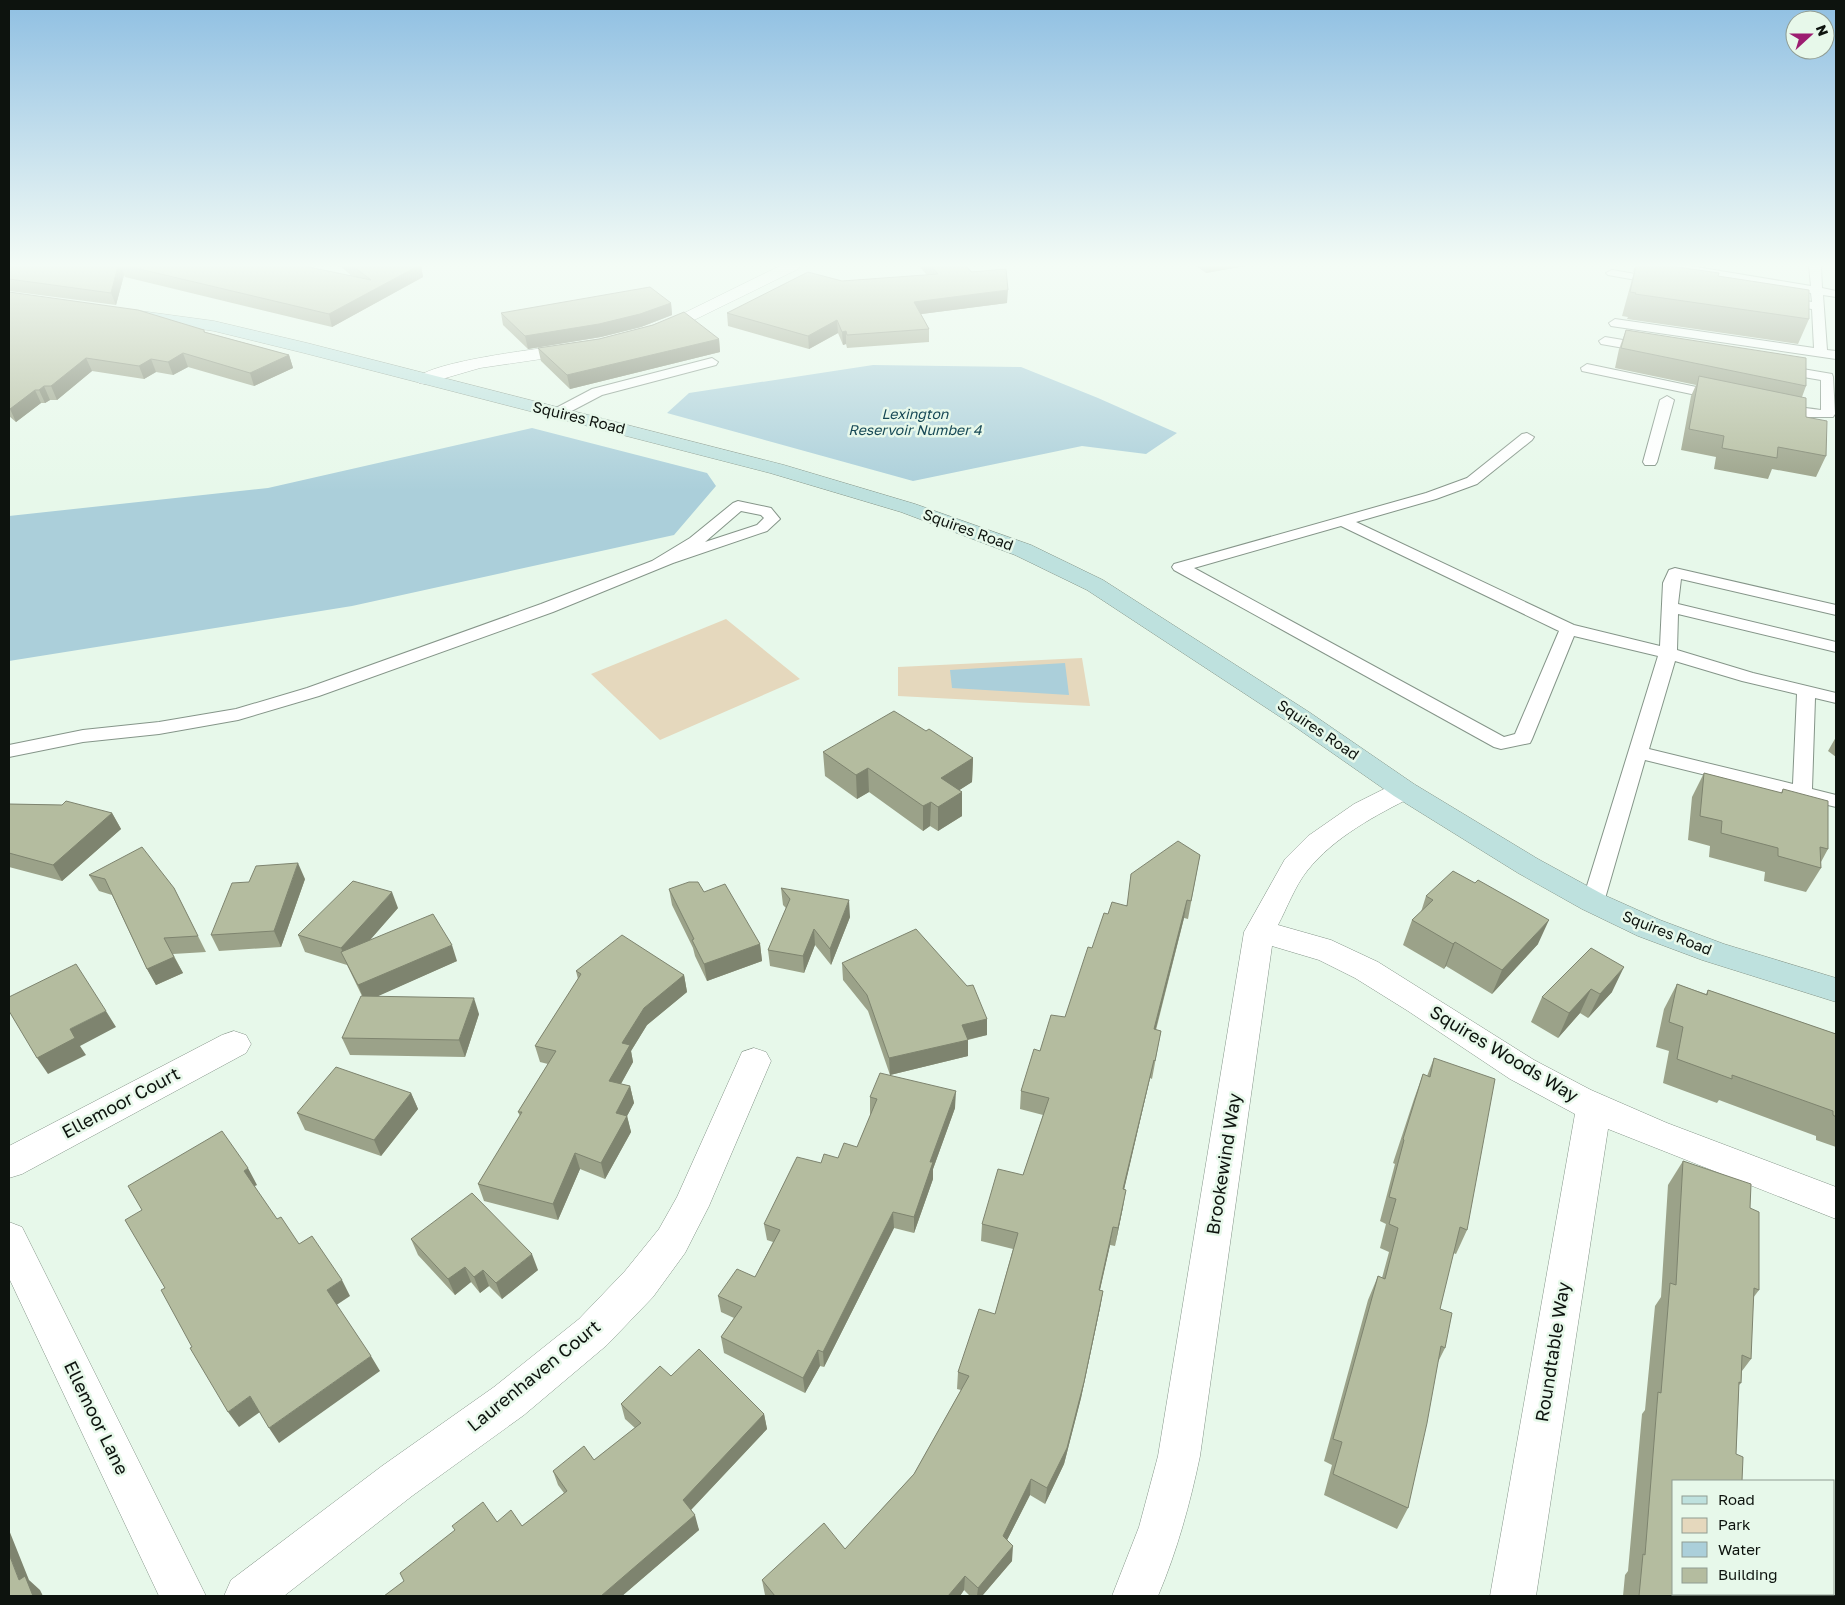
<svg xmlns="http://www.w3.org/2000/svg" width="1845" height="1605" viewBox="0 0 1845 1605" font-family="'Golos Text',sans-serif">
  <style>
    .green { fill: #e5d8bd }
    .water { fill: #abcfda }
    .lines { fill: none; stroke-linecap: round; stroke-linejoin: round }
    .lane-casing { stroke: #859589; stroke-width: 2 }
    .street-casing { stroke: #859589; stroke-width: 1 }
    .secondary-casing { stroke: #859589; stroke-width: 1 }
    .lane { fill: #fff; fill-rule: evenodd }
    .street { fill: #fff; fill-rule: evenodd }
    .secondary { fill: #bee1de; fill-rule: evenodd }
    .wall { fill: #9ba289 }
    .shaded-wall { fill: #7e846f }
    .building { fill: #b4bc9f; stroke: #7e846f }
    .labels { text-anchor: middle; stroke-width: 5; stroke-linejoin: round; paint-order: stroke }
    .far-water-label { font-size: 14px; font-style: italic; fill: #164855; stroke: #e7f8ea }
    .street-label { font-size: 15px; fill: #0d130e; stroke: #e7f8ea }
    .near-street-label { font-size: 18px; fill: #0d130e; stroke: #e7f8ea }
  </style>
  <rect width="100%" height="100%" fill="#e7f8ea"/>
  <path class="green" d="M726,619L800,679L660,740L591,674Z
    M1082,658L1090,706L898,696V667Z"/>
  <path class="water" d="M873,365L1021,367L1098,398L1177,433L1146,454L1082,446L913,481L667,413L689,393Z
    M532,428L707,473L716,486L674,535L352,606L9,661V516L268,488Z
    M1065,663L1069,695L952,688L950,670Z"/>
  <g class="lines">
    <g class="lane-casing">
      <path id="lane" d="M1662,266H1690L1811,286L1809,266H1821L1822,288L1836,291V297L1823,295L1827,350L1836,351V359L1611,326L1609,323L1615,319L1814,348L1812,309L1782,305L1776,301L1782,297L1812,302L1811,293L1667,269Z
        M1612,270L1659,278L1665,281L1659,284L1608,275L1606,273Z
        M1605,337L1647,344L1653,348L1647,352L1601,344L1599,341Z
        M712,358L718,362L716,365L602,395L564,415H554L552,412L554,409L592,389Z
        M1587,364L1720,392L1727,396L1720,400L1582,371L1581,368Z
        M1779,365L1832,374L1833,377L1835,414L1833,417H1801L1776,412L1774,409L1776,406C1784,404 1810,409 1821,410V380L1774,372L1773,369L1774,366Z
        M1667,396L1674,400L1657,462L1655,465H1645L1643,462L1660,400Z
        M1527,433L1534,437L1532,440L1477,484L1436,499L1356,522L1574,625L1660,646L1663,583L1669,570L1675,568L1836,605V615L1681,579L1678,604L1836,642V652L1678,614L1677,650L1753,673L1836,693V703L1815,698L1812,789L1836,795V807L1645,760L1604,902L1601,907L1593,910L1585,907L1582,902L1658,656L1574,636L1532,739L1530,743L1501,749L1494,747L1174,570L1172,567L1174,564L1426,493L1467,478L1522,434ZM1341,526L1559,631L1515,734L1504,737L1194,568ZM1675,661L1742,681L1797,694L1793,784L1649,749Z
        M738,501L771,508L780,519L767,531L673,563L553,612L319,696L238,720L159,734L83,742L9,757V745L83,730L159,722L236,709L307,688L541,604L652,561L690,538L733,503ZM741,511L761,515L764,518L757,525L705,542Z"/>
    </g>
    <g class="street-casing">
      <path id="street" d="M780,266H800L798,269L692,321L654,336L648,335L646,331L648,327L680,315Z
        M576,344L582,345L585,349L582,353L480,368L425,384L419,383L416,379C429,361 550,347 576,344Z
        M1404,781L1414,784L1418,790L1414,796C1376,815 1334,837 1307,871C1295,886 1287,908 1278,925L1331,940L1378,962L1534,1060L1591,1090L1667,1123L1836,1187V1219L1608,1129L1536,1596H1490L1575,1114L1510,1079L1408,1011L1355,978L1319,960L1272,946L1200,1456C1190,1504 1177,1551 1158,1596H1112L1139,1527L1158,1456L1244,932L1285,859L1308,836L1354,804L1394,784Z
        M234,1031L246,1035L251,1044L246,1053L22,1174L9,1178V1146L222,1035Z
        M754,1048L766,1052L771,1061L709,1206L685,1253L653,1297L607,1345L524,1415L412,1496L284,1596H224L231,1580L382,1466L494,1387L579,1319L625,1271L659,1229L677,1197L742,1052Z
        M9,1222L22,1227L206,1596H159L9,1278Z"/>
    </g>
    <g class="secondary-casing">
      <path id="secondary" d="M133,310L214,321L307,343L784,465L915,504L1031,545L1103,580L1309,712L1414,784L1538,859L1604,895L1660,920L1724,944L1836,978V1002L1702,960L1638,936L1582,909L1518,873L1394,796L1291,724L1087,590L1015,555L901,512L770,473L304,353L214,331L127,318L125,315L127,312Z"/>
    </g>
    <use href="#lane" class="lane"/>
    <use href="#street" class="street"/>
    <use href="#secondary" class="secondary"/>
  </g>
  <path class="wall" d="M9,266H304L353,277L340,266H421L423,277L332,327L125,277L124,275L116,305L9,291Z
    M919,266H966L1007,303L921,314L929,329V342L847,348L846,344L843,345L838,333L809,349L728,326L727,313L842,281L927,275Z
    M1196,266H1244L1206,273Z
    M1635,266H1677V267L1718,276L1809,319L1798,344L1627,319L1628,317L1622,316L1634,272H1633Z
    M9,292L204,330L205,332L289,355L293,368L254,386L188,367L173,375L156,372L144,379L92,371L57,400H50L45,403H41L16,422L9,416Z
    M671,303L672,315L641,327L601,337L528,349L503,325L501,313Z
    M653,325L719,339L720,352L570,389L541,361L538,348L599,339Z
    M1626,330L1806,386L1802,397L1806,417L1826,456L1816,477L1772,469L1768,479L1714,469L1716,457L1681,450L1691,396L1696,385L1615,368L1619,349Z
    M926,731L973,758L972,782L959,790L962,792V816L938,831L930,826L923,831L869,792L857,799L825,776L823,752Z
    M1836,737V757L1828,751Z
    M1704,773L1781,793L1783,789L1828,849L1821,862V868L1806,892L1764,881L1765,872L1709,857L1710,846L1688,840L1692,797Z
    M9,804L62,805L112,813L121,829L62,881L9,867Z
    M1200,855L1188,919L1184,918L1156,1030L1161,1031L1152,1079L1150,1078L1124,1189L1123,1207L1115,1246L1110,1245L1100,1290L1103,1291L1100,1308L1081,1398L1064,1464L1045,1504L1030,1495L1007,1540L1012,1561L982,1596H970L964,1590L960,1596H766L765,1595L762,1580L845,1549L914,1474L961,1390L957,1389L958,1372L995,1314L1013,1249L981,1241L982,1224L1023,1175L1043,1115L1020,1109L1021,1091L1040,1051L1065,1017L1092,948L1108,914L1127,905Z
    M89,875L174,888L206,952L173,954L183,973L156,985L147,969L112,895L99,891Z
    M305,879L281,947L219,951L211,935Z
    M781,888L850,917L831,965L815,945L804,973L770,966L768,950L786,908L783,905Z
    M669,889L704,892L760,944L762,961L707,981L695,956L693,948L672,905Z
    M1426,896L1538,944L1492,994L1446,966L1444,969L1403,945L1412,920L1421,912Z
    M398,908L370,940L457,961L377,996L479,1014L465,1057L350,1055L342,1038L362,996L347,965L305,952L298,935Z
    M1591,948L1612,992L1588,1018L1580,1013L1558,1038L1531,1022L1542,997Z
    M842,963L987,1019V1035L968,1040V1056L890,1075L868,1011L843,980Z
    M576,971L684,975L687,992L647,1025L631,1051L633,1062L621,1084L630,1086L634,1103L627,1116L631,1132L605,1179L580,1169L558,1220L484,1201L478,1184L520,1116L518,1112L548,1064L540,1062L535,1046L578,979Z
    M1677,984L1706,994L1708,990L1836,1034V1147L1816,1140V1136L1719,1100L1717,1103L1663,1083L1669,1051L1656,1047L1664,1009Z
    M1434,1058L1467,1230L1456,1254L1453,1253L1440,1309L1445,1348L1438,1362L1408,1508L1397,1529L1324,1495L1332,1465L1324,1461L1368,1300L1378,1276L1382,1278L1389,1252L1380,1248L1386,1224L1380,1221L1395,1164L1393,1163L1414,1099L1423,1074L1427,1076Z
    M411,1093L418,1109L381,1156L305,1130L297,1113Z
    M870,1097L955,1108L933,1169V1179L914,1233L894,1228L824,1367L820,1366L805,1393L724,1353L721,1337L734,1318L721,1312L718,1296L755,1277L773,1242L767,1240L764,1224L821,1163L838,1158L857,1147L871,1114H870Z
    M1683,1161L1750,1208L1759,1290L1753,1298L1751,1359L1742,1371L1741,1383L1739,1385L1736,1454L1737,1596H1623L1625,1575L1628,1571L1642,1414L1645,1410L1655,1306L1661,1297L1668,1185Z
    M411,1239L538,1270L502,1299L489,1286L480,1293L471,1282L455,1295L418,1255Z
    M671,1376L764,1414L767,1429L691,1510L699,1530L622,1596H384L497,1522L522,1526L564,1493L558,1485L553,1471L594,1460L635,1428L625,1419L621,1404Z"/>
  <path class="shaded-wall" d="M118,266H121L124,275L116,305L111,293Z
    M418,266H421L423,277L332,327L329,314Z
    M1207,266H1244L1206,273Z
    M1008,290L1007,303L914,315V302Z
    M671,303L672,315L641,327L601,337L528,349L525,336Z
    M837,320L838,333L809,349L808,336Z
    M846,331V344L843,345L842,332Z
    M719,339L720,352L570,389L567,375Z
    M183,353L188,367L173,375L168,362Z
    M289,355L293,368L254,386L250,373Z
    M86,358L92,371L57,400L51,386Z
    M151,359L156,372L144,379L139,366Z
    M44,386L50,400L45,403L39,390Z
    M35,390L41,403L16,422L10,409Z
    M973,758L972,782L941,802V778Z
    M868,768L869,792L857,799L856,775Z
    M962,792V816L938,831V807Z
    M931,802L930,826L923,831V806Z
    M112,813L121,829L62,881L53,865Z
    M298,863L305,879L281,947L274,931Z
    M392,892L398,908L348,965L341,948Z
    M849,900L850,917L831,965L830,949Z
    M1187,900L1184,918L1151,1047L1154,1029Z
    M1549,920L1538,944L1492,994L1502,970Z
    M814,929L815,945L804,973L803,956Z
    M1455,942L1446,966L1444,969L1453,944Z
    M760,944L762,961L707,981L704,964Z
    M452,945L457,961L365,1002L358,985Z
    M174,957L183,973L156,985L147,969Z
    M1624,967L1612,992L1588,1018L1600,994Z
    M684,975L687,992L647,1025L631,1051L633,1062L613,1098L609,1081L622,1043L644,1008Z
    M1591,989L1580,1013L1558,1038L1569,1013Z
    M474,998L479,1014L465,1057L459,1040Z
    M106,1011L116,1027L80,1046L86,1055L48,1074L37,1058L70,1029Z
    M987,1019V1035L961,1041L962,1025Z
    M968,1040V1056L890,1075L889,1058Z
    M1154,1060L1150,1078L1120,1207L1123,1189Z
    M630,1086L634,1103L627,1116L631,1132L605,1179L601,1163L616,1113Z
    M956,1091L955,1108L933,1169V1179L914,1233V1217L930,1162Z
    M411,1093L418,1109L381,1156L374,1140Z
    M575,1153L580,1169L558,1220L553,1204Z
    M248,1168L257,1185L253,1187L244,1171Z
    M1126,1190L1123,1207L1115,1246L1118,1228Z
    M893,1212L894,1228L824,1367L823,1352Z
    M1113,1227L1110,1245L1096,1307L1099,1290Z
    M532,1254L538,1270L502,1299L496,1283Z
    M465,1267L471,1282L455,1295L448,1279Z
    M483,1270L489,1286L480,1293L474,1277Z
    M342,1280L350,1296L335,1306L327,1290Z
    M1103,1291L1100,1308L1081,1398L1064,1464L1045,1504L1047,1488Z
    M818,1350L820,1366L805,1393L803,1378Z
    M371,1356L380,1371L279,1443L269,1428Z
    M250,1396L260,1412L239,1427L228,1412Z
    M764,1414L767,1429L687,1514L683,1500Z
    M1031,1479L1030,1495L1001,1552L1003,1536Z
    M695,1515L699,1530L622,1596H601Z
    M9,1530L29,1580L40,1590L43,1596H33L19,1580L9,1554Z
    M1013,1546L1012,1561L982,1596H977L978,1588Z
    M965,1576L964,1590L960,1596H948Z"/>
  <path class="building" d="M9,266H118L111,293L9,279Z
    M127,266H304L371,280L353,266H418L329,314Z
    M931,266H966L971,272L1006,269L1008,290L914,302L929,329L847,335L846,331L842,332L837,320L808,336L727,313L808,272L842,281L938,274Z
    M1636,266H1677V267L1719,273L1718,276L1809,290V319L1635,294L1636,293L1630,292Z
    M650,287L671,303L640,314L599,324L525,336L501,313Z
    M9,292L138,310L204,330V332L289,355L250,373L183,353L168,362L151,359L139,366L86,358L51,386H44L39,390H35L10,409L9,408Z
    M684,312L719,339L567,375L538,348L599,339L653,325Z
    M1626,330L1806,358V386L1621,348Z
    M1699,376L1806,398V417L1827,421L1826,456L1778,447L1777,458L1722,448L1724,436L1689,429Z
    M894,711L926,731L929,729L973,758L941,778L962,792L938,807L931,802L923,806L868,768L856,775L823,752Z
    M1704,773L1782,793L1783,789L1828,801V849L1820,847L1821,868L1778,856V848L1721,833L1722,821L1700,816Z
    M66,801L112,813L53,865L9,853V804L62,805Z
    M1178,841L1200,855L1191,901L1187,900L1154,1029L1161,1031L1155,1061L1154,1060L1123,1189L1126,1190L1118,1228L1113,1227L1099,1290L1103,1291L1084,1382L1067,1448L1047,1488L1031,1479L1003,1536L1013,1546L978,1588L965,1576L948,1596H775L762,1580L824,1523L845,1549L914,1474L969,1376L958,1372L979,1309L995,1314L1018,1233L982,1224L998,1169L1023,1175L1049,1098L1021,1091L1034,1049L1040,1051L1051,1015L1065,1017L1088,947L1092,948L1104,913L1108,914L1112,902L1127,906L1131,874Z
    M142,847L174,888L198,936L164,938L174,957L147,969L105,879L89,875Z
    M298,863L274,931L211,935L232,883L249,882L256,866Z
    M1453,871L1475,883L1478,880L1549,920L1502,970L1455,942L1453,944L1412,920L1433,900L1426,896Z
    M353,881L392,892L341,948L298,935Z
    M689,882H698L704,892L725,884L760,944L704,964L692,940L694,939L669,889Z
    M781,888L849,900L830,949L814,929L803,956L768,950L790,899Z
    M433,914L452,945L358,985L341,952Z
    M916,929L967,986L973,985L987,1019L962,1025L968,1040L889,1058L867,995L842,963Z
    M622,935L684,975L644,1008L622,1043L630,1045L609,1081L630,1086L616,1113L627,1116L601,1163L575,1153L553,1204L478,1184L522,1112H518L556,1051L535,1046L581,974L576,971Z
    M1591,948L1624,967L1600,994L1591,989L1569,1013L1542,997Z
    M76,964L106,1011L70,1029L75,1038L37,1058L9,1011V997Z
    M1677,984L1707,995L1708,990L1836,1034V1117L1833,1115V1111L1732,1075V1079L1677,1059L1683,1027L1669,1022Z
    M361,996L474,998L459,1040L342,1038Z
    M1434,1058L1495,1079L1467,1230L1460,1227L1440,1309L1452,1313L1445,1348L1441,1346L1427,1423L1408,1508L1333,1474L1342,1442L1333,1439L1378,1276L1385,1279L1398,1228L1389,1224L1396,1199L1389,1197L1404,1140L1403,1139L1423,1074L1430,1077Z
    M336,1067L411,1093L374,1140L297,1113Z
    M880,1073L956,1091L930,1162H933L914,1217L893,1212L823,1352L818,1350L803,1378L721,1337L742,1307L718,1296L737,1269L755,1277L780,1230L764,1224L797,1157L821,1163L824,1154L838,1158L844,1143L857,1147L877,1099L870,1097Z
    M222,1131L248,1168L244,1171L277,1219L281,1217L299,1244L312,1236L342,1280L327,1290L371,1356L269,1428L250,1396L228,1412L190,1348L192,1347L161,1290L165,1288L125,1220L142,1210L128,1186Z
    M1683,1161L1751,1184L1750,1208L1759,1212V1290L1754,1288L1751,1359L1742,1355L1741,1383L1739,1382L1736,1454L1743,1457L1742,1481H1674V1594H1737V1596H1639L1643,1554L1645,1555L1658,1392L1661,1393L1670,1283L1676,1285Z
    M472,1193L532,1254L496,1283L483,1270L474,1277L465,1267L448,1279L411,1239Z
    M699,1349L764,1414L683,1500L695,1515L601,1596H384L404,1581L400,1573L455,1530L452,1526L483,1502L497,1522L511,1510L522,1526L567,1491L553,1471L584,1446L594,1460L641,1423L621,1404L660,1366L671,1376Z
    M9,1554L19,1580L25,1576L33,1596H9Z"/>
  <linearGradient id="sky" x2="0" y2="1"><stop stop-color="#8fbfe2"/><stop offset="0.54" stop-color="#f4fcf6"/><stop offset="1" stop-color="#f4fcf6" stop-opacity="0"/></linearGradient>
  <rect width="1845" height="491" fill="url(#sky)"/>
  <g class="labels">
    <g class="far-water-label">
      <text x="915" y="419">Lexington<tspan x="915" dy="16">Reservoir Number 4</tspan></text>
    </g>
    <g class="street-label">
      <text transform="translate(579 418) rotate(14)" y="5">Squires Road</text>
      <text transform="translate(968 530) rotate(20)" y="5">Squires Road</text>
      <text transform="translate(1318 730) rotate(34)" y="5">Squires Road</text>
      <text transform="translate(1667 933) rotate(22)" y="5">Squires Road</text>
    </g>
    <g class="near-street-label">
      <text transform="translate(1504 1054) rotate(31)" y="6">Squires Woods Way</text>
      <text transform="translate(121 1103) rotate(-28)" y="6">Ellemoor Court</text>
      <text transform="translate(1224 1164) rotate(-81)" y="6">Brookewind Way</text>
      <text transform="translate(1553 1352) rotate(-81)" y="6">Roundtable Way</text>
      <text transform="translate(534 1376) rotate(-39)" y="6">Laurenhaven Court</text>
      <text transform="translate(96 1418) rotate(64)" y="6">Ellemoor Lane</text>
    </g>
  </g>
  <rect width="1845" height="1605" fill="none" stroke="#0d130e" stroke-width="20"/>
  <rect x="1672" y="1480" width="162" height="115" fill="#e7f8ea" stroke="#909c92"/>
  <rect x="1682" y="1496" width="25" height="8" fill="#bee1de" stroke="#909c92"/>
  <text x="1718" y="1505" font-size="15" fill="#0d130e">Road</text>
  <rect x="1682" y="1518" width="25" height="15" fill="#e5d8bd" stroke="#909c92"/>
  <text x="1718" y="1530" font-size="15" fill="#0d130e">Park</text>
  <rect x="1682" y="1542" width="25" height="15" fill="#abcfda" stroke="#909c92"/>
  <text x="1718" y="1555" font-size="15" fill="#0d130e">Water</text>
  <rect x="1682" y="1568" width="25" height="15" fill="#b4bc9f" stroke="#909c92"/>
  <text x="1718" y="1580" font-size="15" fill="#0d130e">Building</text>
  <g transform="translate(1810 35) rotate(69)"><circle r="24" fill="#e7f8ea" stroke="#909c92"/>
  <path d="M0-4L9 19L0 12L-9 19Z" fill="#9c1d71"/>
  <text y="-8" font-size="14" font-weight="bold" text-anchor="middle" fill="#0d130e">N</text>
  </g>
</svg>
